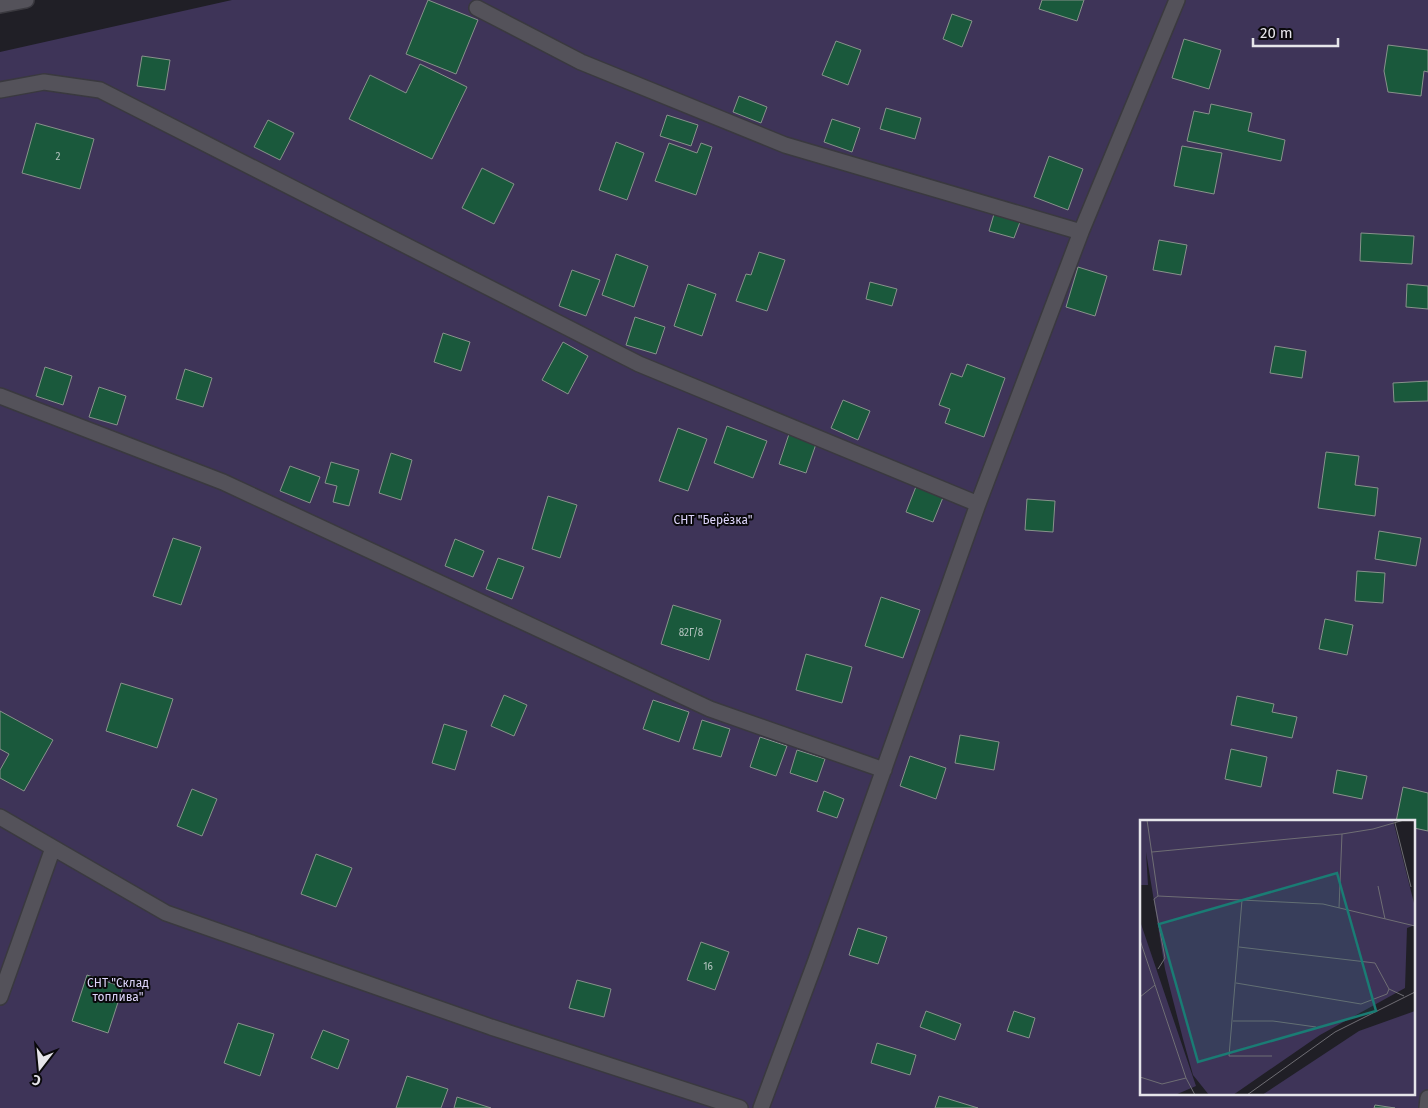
<svg xmlns="http://www.w3.org/2000/svg" width="1428" height="1108" viewBox="0 0 1428 1108" font-family="'Fira Sans',sans-serif">
  <style>
    .green { fill: #3e3458; fill-rule: evenodd }
    .building { fill: #1a593c; stroke: #88928c }
    .lines { fill: none; stroke-linecap: round; stroke-linejoin: round }
    .service-casing { stroke: #3a393f; stroke-width: 18 }
    .minor-casing { stroke: #3a393f; stroke-width: 18 }
    .service { stroke: #54525a; stroke-width: 15 }
    .minor { stroke: #54525a; stroke-width: 15 }
    .labels { text-anchor: middle; stroke-width: 4; stroke-linejoin: round; paint-order: stroke }
    .number-label { font-size: 10px; fill: #b3c2be }
    .park-label { font-size: 12px; fill: #ded5fb; stroke: #0a090c }
    .inset-road { fill: none; stroke: #6f6e74; stroke-width: 1 }
    .view { fill: #1a7c74; fill-opacity: 0.15; stroke: #1a7c74; stroke-width: 2.5 }
    .inset-edge { fill: none; stroke: #e6e5ea; stroke-width: 2.5 }
  </style>
  <rect width="100%" height="100%" fill="#201f26"/>
  <path class="green" d="M232,0H1428V1108H0V52ZM1142,822H1414V1094H1142Z"/>
  <path class="building" d="M428,0L478,20L456,74L406,54Z
    M1042,0H1084L1077,21L1039,9Z
    M952,14L972,21L962,47L943,39Z
    M1184,39L1221,50L1209,89L1172,78Z
    M836,41L861,50L848,85L822,75Z
    M1388,45L1428,50V72L1424,71L1421,96L1388,92L1384,71Z
    M142,56L170,60L165,90L137,86Z
    M420,64L467,87L432,159L349,119L370,75L406,93Z
    M739,96L767,107L761,123L733,112Z
    M1211,104L1252,113L1248,131L1285,140L1281,161L1187,141L1194,111L1209,114Z
    M886,108L921,118L915,139L880,129Z
    M667,115L698,125L691,146L660,136Z
    M832,119L860,128L852,152L824,142Z
    M268,120L294,133L280,160L254,147Z
    M36,123L94,139L80,189L22,173Z
    M616,142L644,153L627,200L599,190Z
    M669,143L697,153L701,143L712,147L696,195L655,181Z
    M1182,146L1222,153L1214,194L1174,186Z
    M1049,156L1083,169L1068,210L1034,197Z
    M482,168L514,184L494,224L462,208Z
    M994,214L1020,222L1014,238L989,231Z
    M1361,233L1414,236L1412,264L1360,261Z
    M1159,240L1187,245L1181,275L1153,270Z
    M759,252L785,260L767,311L736,301L746,274L751,275Z
    M616,254L648,266L634,307L602,295Z
    M1078,267L1107,276L1095,316L1066,307Z
    M572,270L600,280L586,316L559,306Z
    M870,282L897,289L892,306L866,299Z
    M688,284L716,294L702,336L674,326Z
    M1407,284L1428,286V309L1406,307Z
    M635,317L665,327L656,354L626,345Z
    M443,333L470,342L461,371L434,362Z
    M563,342L588,356L568,394L542,380Z
    M1275,346L1306,351L1302,378L1270,373Z
    M967,364L1005,378L984,437L945,423L950,409L939,405L951,373L962,377Z
    M45,367L72,376L63,405L36,396Z
    M185,369L212,378L203,407L176,399Z
    M1428,381V401L1394,402L1393,383Z
    M99,387L126,396L117,425L89,417Z
    M843,400L870,411L858,440L831,428Z
    M727,426L767,441L753,478L714,463Z
    M678,428L707,439L688,491L659,481Z
    M789,434L816,444L806,473L779,464Z
    M1326,452L1359,456L1355,485L1378,488L1375,516L1318,508Z
    M391,453L412,460L401,500L379,493Z
    M331,462L359,470L349,506L333,502L337,486L325,483Z
    M290,466L320,477L310,503L280,491Z
    M917,484L944,495L933,522L906,512Z
    M548,496L577,505L560,558L532,549Z
    M1027,499L1055,501L1053,532L1025,530Z
    M1379,531L1421,538L1416,566L1375,559Z
    M173,538L201,547L181,605L153,596Z
    M455,539L484,551L473,577L445,566Z
    M498,558L524,567L512,599L486,589Z
    M1357,571L1385,573L1383,603L1355,601Z
    M881,597L920,610L903,658L865,646Z
    M673,605L721,620L709,660L661,644Z
    M1325,619L1353,625L1347,655L1319,649Z
    M806,654L852,667L842,703L796,690Z
    M121,683L173,699L157,748L106,731Z
    M504,695L527,705L514,736L491,726Z
    M1237,696L1274,704L1272,712L1297,717L1292,738L1231,725Z
    M653,700L689,712L679,742L643,729Z
    M0,711L53,740L24,791L0,778V770L9,754L0,749Z
    M702,720L730,729L721,757L693,749Z
    M444,724L467,731L455,770L432,763Z
    M960,735L999,742L994,770L955,763Z
    M760,737L787,746L776,776L750,767Z
    M1231,749L1267,757L1261,787L1225,779Z
    M797,750L825,759L817,782L790,773Z
    M910,756L946,768L936,799L900,786Z
    M1337,770L1367,776L1362,799L1333,793Z
    M1403,787L1428,793V831L1414,828V822H1396Z
    M192,789L217,799L202,836L177,826Z
    M824,791L844,799L837,818L817,811Z
    M316,854L352,868L336,907L301,894Z
    M858,928L887,937L878,964L849,955Z
    M701,942L729,952L715,990L687,980Z
    M87,975L123,987L108,1033L72,1021Z
    M577,980L611,989L604,1017L569,1008Z
    M926,1011L961,1024L955,1040L920,1027Z
    M1014,1011L1035,1018L1029,1038L1007,1031Z
    M238,1023L274,1034L260,1076L224,1063Z
    M323,1030L349,1040L338,1069L311,1058Z
    M877,1043L916,1055L910,1075L871,1063Z
    M407,1076L448,1089L441,1108H396Z
    M939,1096L978,1108H935Z
    M457,1097L491,1108H454Z
    M1375,1105L1395,1108H1374Z"/>
  <g class="lines">
    <g class="service-casing">
      <path id="service" d="M477,8L581,62L785,145L1081,232
        M0,90L44,82L100,90L639,364L978,504
        M0,396L223,482L710,709L884,770
        M0,817L166,913L491,1027L740,1108
        M0,997L53,848
        M761,1108L815,963L978,504L1081,232L1177,0
        M1427,1108L1428,1098"/>
    </g>
    <g class="minor-casing">
      <path id="minor" d="M0,5L26,0"/>
    </g>
    <use href="#service" class="service"/>
    <use href="#minor" class="minor"/>
  </g>
  <g class="labels">
    <g class="number-label">
      <text x="58" y="160">2</text>
      <text x="691" y="636">82Г/8</text>
      <text x="708" y="970">16</text>
    </g>
    <g class="park-label">
      <text x="713" y="524">СНТ "Берёзка"</text>
      <text x="118" y="987">СНТ "Склад<tspan x="118" dy="14">топлива"</tspan></text>
    </g>
  </g>
  <g transform="translate(1140 820)">
    <rect width="275" height="275" fill="#201f26"/>
    <path d="M0,0H253L275,87V105L267,108L265,168L180,215L93,275H69L53,255L43,219L25,149L6,32L8,65H0ZM0,101L56,266L35,275H0ZM275,191V275H122L219,211Z" fill="#3e3458"/>
    <path class="inset-road" d="M7,0L18,76L14,79L25,138L18,149M255,3L271,67M12,32L202,14L233,9L264,0M238,66L245,99M18,76L183,84L275,106M102,80L89,236H132M199,88L202,14M0,120L46,258L55,275M99,127L235,143L249,169L264,176M96,163L221,184L247,174L249,169M0,177L15,165M93,201H133L176,207M0,257L22,264L46,258M107,275L195,212L275,172"/>
    <path class="view" d="M197,53L236,191L58,242L19,104Z"/>
    <rect width="275" height="275" class="inset-edge"/>
  </g>
  <g transform="translate(40 1068) rotate(196)" stroke="#0a090c" stroke-width="4" paint-order="stroke">
  <path d="M0-4L9 19L0 12L-9 19Z" fill="#e6e5ea"/>
  <text y="-8" font-size="14" font-weight="bold" text-anchor="middle" fill="#e6e5ea">С</text>
  </g>
  <path d="M1253 38v8h85v-8" fill="none" stroke="#e6e5ea" stroke-width="2.5"/>
  <text x="1260" y="38" font-size="15" fill="#e6e5ea" stroke="#0a090c" stroke-width="4" paint-order="stroke">20 m</text>
</svg>
